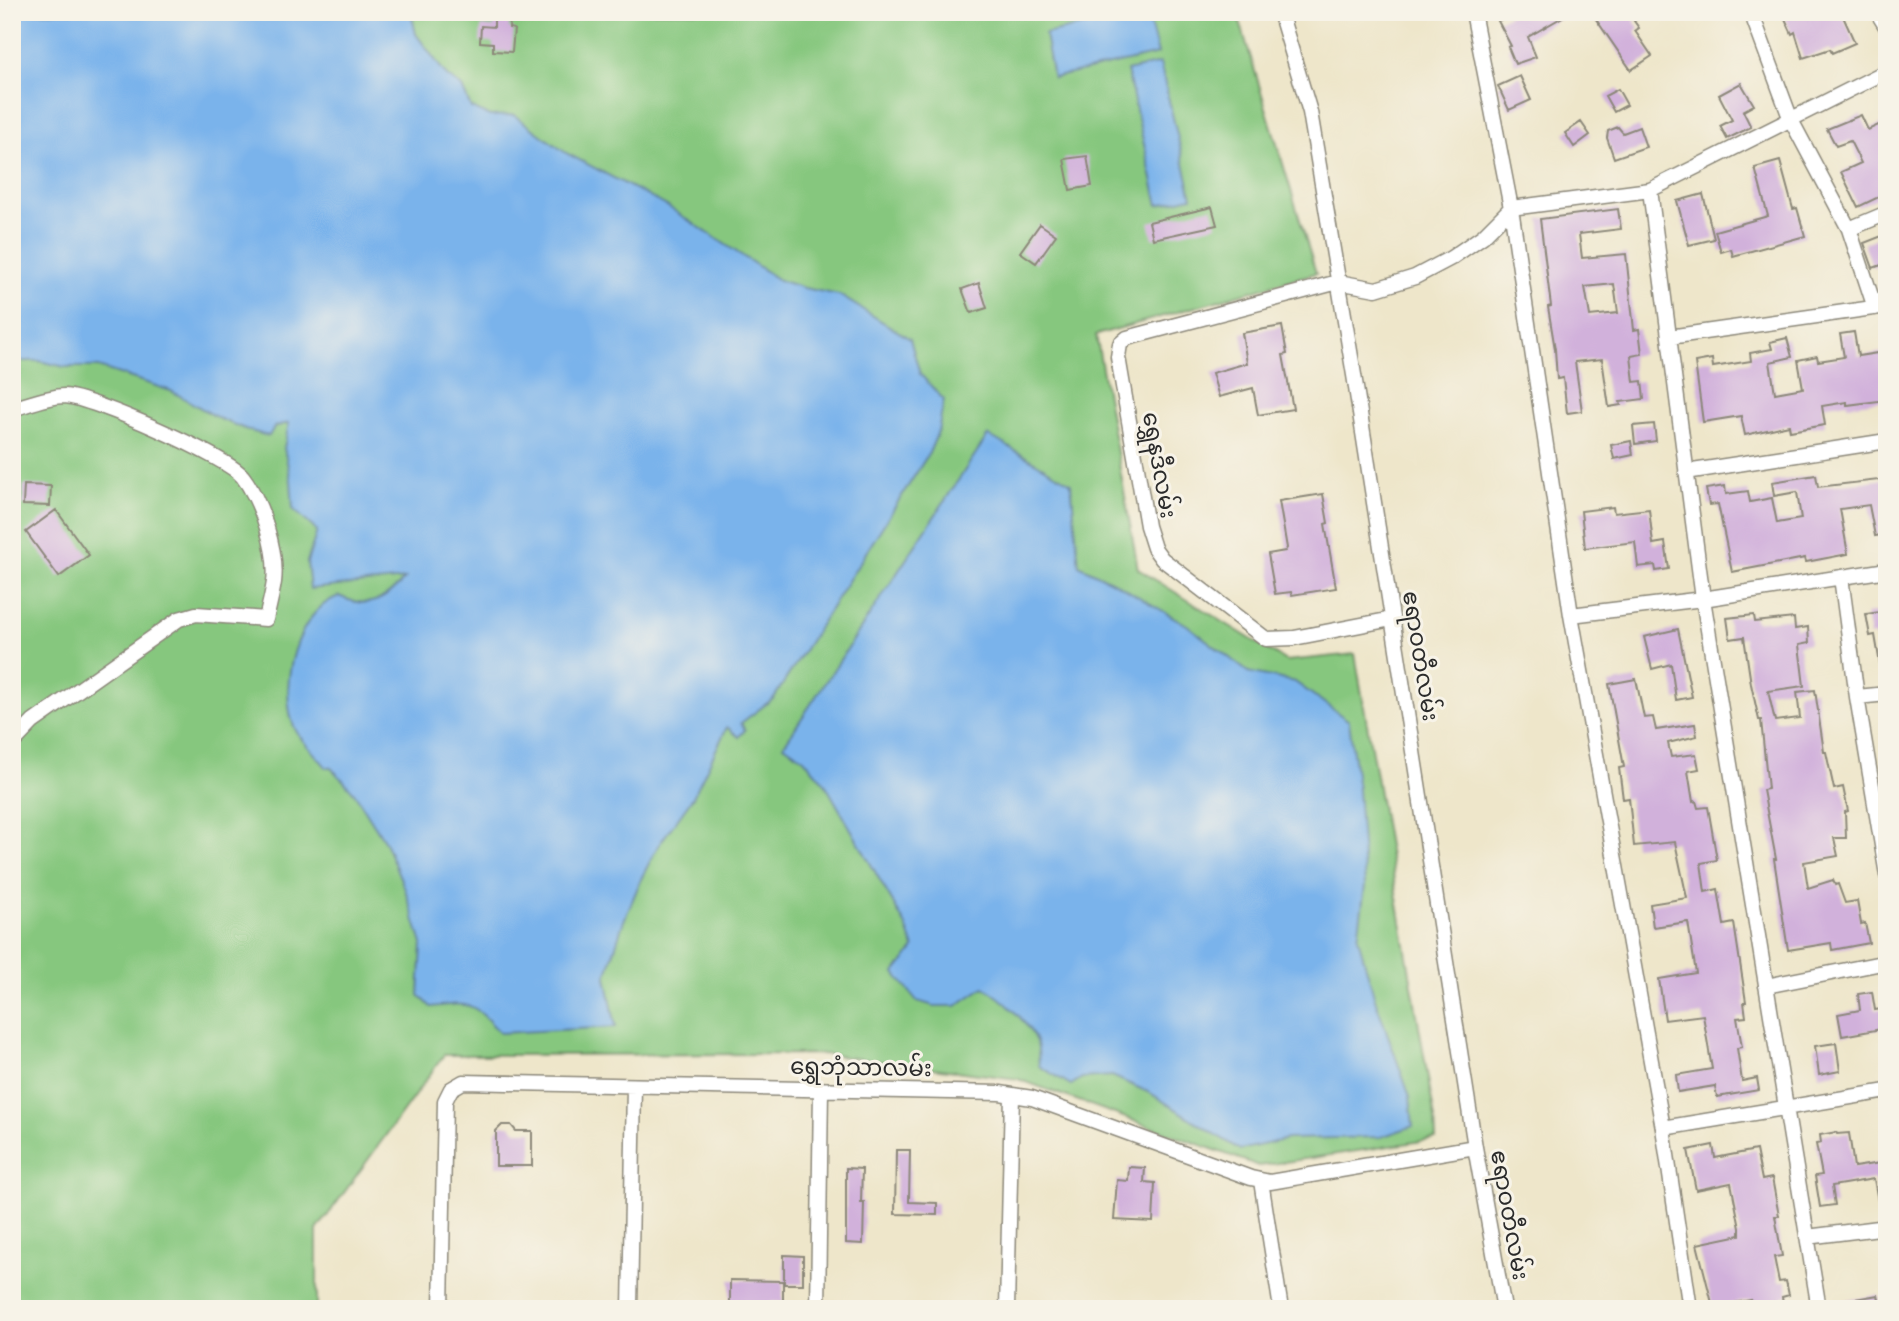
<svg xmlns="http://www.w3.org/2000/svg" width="1899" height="1321" viewBox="0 0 1899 1321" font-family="'Patrick Hand','Noto Sans Myanmar',sans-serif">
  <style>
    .green { fill: #86c77e; stroke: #587954; stroke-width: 2 }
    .water { fill: #7ab3eb; stroke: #526f8b; stroke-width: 2 }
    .building { fill: #d1b1db; fill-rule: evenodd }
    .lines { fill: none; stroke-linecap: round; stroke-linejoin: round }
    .street-casing { stroke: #8c887a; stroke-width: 17 }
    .street { stroke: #fff; stroke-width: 14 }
    .labels { text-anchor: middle; stroke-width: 6; stroke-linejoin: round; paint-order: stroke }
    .street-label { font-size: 23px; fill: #2b2b2b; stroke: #f7f3e8 }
  </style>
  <rect width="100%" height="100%" fill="#f7f3e8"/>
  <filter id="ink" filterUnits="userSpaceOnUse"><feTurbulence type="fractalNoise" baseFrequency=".0143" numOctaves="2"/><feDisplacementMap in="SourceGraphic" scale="14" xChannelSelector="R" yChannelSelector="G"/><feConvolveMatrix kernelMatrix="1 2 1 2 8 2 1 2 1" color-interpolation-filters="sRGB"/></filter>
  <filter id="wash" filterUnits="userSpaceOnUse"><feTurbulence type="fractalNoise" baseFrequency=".00686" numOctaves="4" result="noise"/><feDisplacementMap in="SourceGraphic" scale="28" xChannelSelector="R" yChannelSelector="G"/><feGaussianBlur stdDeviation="1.57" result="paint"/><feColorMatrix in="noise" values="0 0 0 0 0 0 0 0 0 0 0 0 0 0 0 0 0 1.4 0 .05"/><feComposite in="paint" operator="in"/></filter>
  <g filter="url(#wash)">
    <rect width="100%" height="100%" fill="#eee6ca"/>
    <path class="green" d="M12,12H1237L1316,273L1096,335L1138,569L1286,661L1355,654L1435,1119L1436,1139L1259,1166L1018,1079L823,1054L444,1055L317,1230V1309H12Z"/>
    <path class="water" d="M12,12H411L416,34L447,76L462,87L471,108L490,116L514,115L566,153L667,206L779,280L804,288L839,295L910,339L920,374L944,400L938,432L929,453L774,698L741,723L745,730L739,737L727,727L693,797L658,846L642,877L623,923L606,977L616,1027L500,1033C472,1002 473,1002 431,1007L419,995L422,944L405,889L385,842L355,794L343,780L331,768L326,767C316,754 298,739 293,724C279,685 296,611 339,596C368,610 384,601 405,579L310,589L307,562L317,531L293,509L291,481L284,448L289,423L274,427L269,436L250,431L220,419L171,391L98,367H65L39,361H12Z
      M1143,12H1147L1158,54L1053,78L1045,34Z
      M1160,63L1192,197L1158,205L1127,71Z
      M988,435L1071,483L1079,565L1115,583L1187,625L1248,672L1295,682L1349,721L1358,790L1365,886L1358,938L1375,999L1410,1097L1413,1126L1381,1137L1288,1139L1240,1150L1150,1093L1112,1076L1082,1078L1071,1085L1039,1066C1038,1059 1039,1050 1037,1044C1029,1022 1003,999 984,987L956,1006H934L917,1001L895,973L914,948L906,926L824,782L804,759L784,745Z"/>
    <g id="blocks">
      <path class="building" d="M1515,12H1571L1528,37L1536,57L1515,64L1508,47L1511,46L1498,21Z
        M1591,12H1647L1634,21L1639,28L1635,31L1652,56L1631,70Z
        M1782,12H1841L1855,43L1832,53L1830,49L1803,58L1795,32L1792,34Z
        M494,18L510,19L509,28L514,29L512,52L493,51V43L480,42L481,26L494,27Z
        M1520,76L1531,100L1509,110L1498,86Z
        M1741,83L1754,105L1743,111L1751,127L1727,139L1720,126L1732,120L1719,95Z
        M1618,89L1627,105L1614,112L1605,96Z
        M1861,115L1868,130L1887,121V193L1858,207L1841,172L1861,163L1850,141L1836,146L1827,129Z
        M1581,122L1590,135L1574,147L1565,133Z
        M1618,127L1623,133L1639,127L1646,147L1614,158L1607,138L1608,131Z
        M1087,156L1092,186L1070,190L1064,159Z
        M1780,161L1793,209L1797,208L1805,236L1733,256L1731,249L1721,252L1715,231L1768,216L1755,168Z
        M1703,194L1714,239L1689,245L1677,201Z
        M1212,207L1217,225L1153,239L1149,222Z
        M1618,209L1621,229L1579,234L1582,258L1626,254L1634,330L1639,329L1642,354L1631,356L1634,382L1642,381L1644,399L1620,402L1621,405L1609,407L1602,359L1575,362L1582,411L1567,413L1563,378L1557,379L1555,349L1548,307L1551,306L1540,219ZM1614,284L1618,313L1590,316L1585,287Z
        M1040,224L1056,235L1036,263L1020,252Z
        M1887,234V263L1873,268L1864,243Z
        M979,283L987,308L971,313L962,289Z
        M1282,326L1287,354L1283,355L1293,409L1258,415L1253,388L1219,397L1212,373L1247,363L1242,333Z
        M1854,332L1858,356L1884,352L1887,368H1883L1887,400L1847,405V402L1822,406L1825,425L1790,431L1789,425L1745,435L1741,416L1703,422L1695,362L1712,359L1713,367L1751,361L1750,353L1772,349L1770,342L1787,338L1792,357L1770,362L1775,393L1803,388L1798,360L1817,356L1818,361L1844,357L1840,334Z
        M1654,424L1656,441L1635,444L1633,426Z
        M1631,441L1633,455L1614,459L1611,445Z
        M1816,475L1818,487L1887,479V534L1875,536L1869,505L1840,509L1848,554L1806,562L1805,558L1732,572L1718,504L1709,505L1706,489L1725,486L1726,494L1748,491L1750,502L1772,498L1777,523L1801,519L1797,492L1774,496L1772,482Z
        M24,485L51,486L50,506L23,505Z
        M1323,494L1328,523L1325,524L1336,588L1292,595L1291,592L1275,594L1268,554L1285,551L1287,548L1279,501Z
        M1613,507L1614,513L1649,509L1653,544L1665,542L1669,569L1656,571L1655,565L1638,567L1635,542L1585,548L1581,511Z
        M56,510L89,555L59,577L26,532Z
        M1887,611V663L1880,664L1875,635L1870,636L1866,614Z
        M1754,615L1755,622L1794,618L1795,629L1808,627L1809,643L1799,645L1804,686L1768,691L1775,721L1800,718L1797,692L1815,690L1824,752H1826L1834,789L1843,787L1848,811L1845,812L1846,838H1834L1838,856L1804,862L1808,888L1833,880L1835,885L1838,884L1845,903L1857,901L1861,924L1865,923L1869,943L1832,950L1831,943L1788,950L1774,859H1776L1763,790L1768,789L1761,720H1759L1751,684L1744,637L1730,639L1727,618Z
        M1678,629L1692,697L1676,700L1671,664L1652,669L1644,637Z
        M1636,679L1644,718L1653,717L1656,730L1695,724L1697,736L1668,743L1671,757L1696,754L1699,769L1688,771L1693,802L1696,801L1698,808L1708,807L1717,860L1701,863L1705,892L1718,889L1724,925L1734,923L1746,1002H1744L1746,1017L1737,1018L1742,1047L1737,1048L1742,1081L1757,1078L1759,1090L1717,1097L1715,1086L1678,1092L1676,1075L1712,1069L1703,1015L1665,1020L1659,979L1696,973L1688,922L1653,927L1650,904L1687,898L1675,842L1634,846L1629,798L1623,799L1619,768L1624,767L1609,684Z
        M1872,992L1875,1010L1887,1008V1028L1842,1036L1838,1014L1860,1010L1858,994Z
        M1836,1043L1840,1071L1819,1075L1815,1046Z
        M502,1125H511L516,1131H532V1166H496V1131Z
        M1836,1132L1837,1134L1849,1133L1854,1167L1887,1162V1211L1880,1212L1874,1179L1832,1186L1835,1205L1820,1207L1815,1176L1822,1175L1816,1144L1821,1143L1820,1135Z
        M1713,1145L1715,1158L1756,1150L1762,1180L1772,1178L1779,1216H1775L1782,1256L1774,1257L1779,1282L1786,1281L1789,1295L1782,1297L1783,1304L1752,1309L1751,1300L1713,1307L1697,1244L1740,1235V1228L1731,1183L1696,1190L1688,1150Z
        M896,1150H910L909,1202L937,1203V1215L895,1214Z
        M1129,1167L1145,1168L1144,1182L1155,1183L1153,1222L1114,1220L1117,1180L1128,1181Z
        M846,1168L862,1169L861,1202H864L863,1244L846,1243Z
        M784,1255L803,1256V1284H784Z
        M730,1280L783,1281V1302H771V1309H730Z
        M1878,1295L1881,1309H1838V1302Z"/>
    </g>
  </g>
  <g filter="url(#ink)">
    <use href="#blocks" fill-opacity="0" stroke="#8c887a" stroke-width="2"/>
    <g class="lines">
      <g class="street-casing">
        <path id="street" d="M1280,12L1310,112L1354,375L1475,1147L1504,1309
          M1473,12L1511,208L1571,615L1663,1128L1690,1309
          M1751,12L1791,120L1849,229L1875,308
          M1877,12L1887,28
          M1650,190L1703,599L1819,1309
          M1849,229L1887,213
          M1669,337L1887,306
          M12,409C26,405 50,396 64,396C91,397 228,457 243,477C261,501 278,552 274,582C272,595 269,607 266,619L196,614L179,619L33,722L12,744
          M1686,472L1887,441
          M1841,577L1857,697L1887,875
          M1571,615L1703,599L1887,570
          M1392,619L1294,638L1266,639L1162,559L1154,548L1147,526L1118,357L1120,344L1127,338L1338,282L1376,289L1415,277L1451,258L1483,236L1511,208L1650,190L1887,71
          M1857,697L1887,694
          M1766,986L1887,962
          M1663,1128L1887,1091
          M1261,1181L1281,1309
          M1807,1237L1887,1227
          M441,1309L445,1101L451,1089L463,1082L1000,1093L1032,1098L1251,1178L1270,1182L1475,1147
          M630,1309L634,1086
          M818,1309L821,1089
          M1007,1309L1012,1095"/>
      </g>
      <use href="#street" class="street"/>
    </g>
  </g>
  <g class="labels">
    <g class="street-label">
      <text transform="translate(1160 465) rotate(80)" y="8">ရွှေနဒီလမ်း</text>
      <text transform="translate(1421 656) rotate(81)" y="8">ဧရာဝတီလမ်း</text>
      <text transform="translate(861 1067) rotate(1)" y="8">ရွှေဘုံသာလမ်း</text>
      <text transform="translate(1510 1215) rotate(80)" y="8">ဧရာဝတီလမ်း</text>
    </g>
  </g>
  <rect width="1899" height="1321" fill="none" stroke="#f7f3e8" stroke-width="42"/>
</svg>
